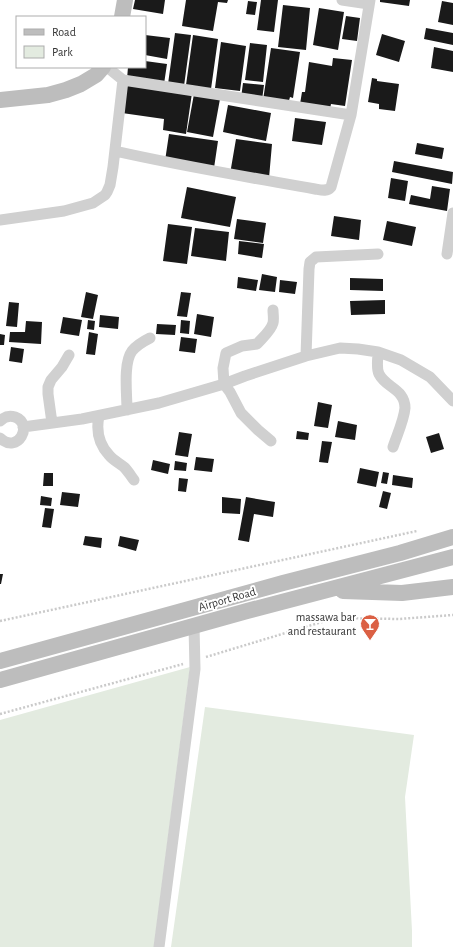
<svg xmlns="http://www.w3.org/2000/svg" width="453" height="947" viewBox="0 0 453 947" font-family="'Alegreya Sans',sans-serif">
  <style>
    .green { fill: #e3ebe0 }
    .building { fill: #1a1a1a }
    .lines { fill: none; stroke-linecap: round; stroke-linejoin: round }
    .path { stroke: #cacaca; stroke-width: 2.5; stroke-dasharray: 2 2; stroke-linecap: butt }
    .street { stroke: #d0d0d0; stroke-width: 11 }
    .secondary { stroke: #bdbdbd; stroke-width: 16 }
    .labels { text-anchor: middle; stroke-width: 4; stroke-linejoin: round; paint-order: stroke }
    .street-label { font-size: 12px; fill: #333; stroke: #fff }
    .poi-label { font-size: 12px; fill: #333; stroke: #fff; text-anchor: end }
  </style>
  <rect width="100%" height="100%" fill="#fff"/>
  <path class="green" d="M190,667L154,947H0V720Z
    M205,707L414,735L405,797L412,931V947H171Z"/>
  <path class="building" d="M135,0H165L163,14L133,9Z
    M186,0H228L227,3L218,2L213,31L182,26Z
    M261,0H278L274,32L257,30Z
    M380,0H410L409,6L380,2Z
    M248,1L257,2L255,15L246,14Z
    M442,1L453,3V25L438,22Z
    M283,5L310,8L306,50L278,47Z
    M319,8L344,12L338,50L313,45Z
    M346,16L360,18L357,41L342,39Z
    M426,28L453,33V45L424,39Z
    M175,33L191,35L184,86L168,84Z
    M382,34L405,41L399,62L376,55Z
    M145,35L170,38L167,59L145,55Z
    M193,35L218,39L211,89L186,85Z
    M221,42L246,46L240,91L215,88Z
    M250,43L267,45L263,82L245,80Z
    M434,47L453,51V72L431,68Z
    M271,48L300,52L293,98L290,97L288,104L263,100Z
    M333,58L352,60L345,106L331,104L330,109L300,104L302,92H305L309,62L332,66Z
    M145,61L167,64L164,84L127,79L128,67H145Z
    M372,78L377,79V81L399,84L395,111L379,109V104L368,102Z
    M126,83L192,93L186,134L163,130L164,119L122,113Z
    M243,83L264,85L262,100L241,98Z
    M194,94L220,99L213,137L187,132Z
    M228,105L271,113L266,141L223,132Z
    M295,118L326,122L322,145L292,141Z
    M169,134L218,141L214,168L165,161Z
    M236,139L272,144L269,178L230,174Z
    M417,143L444,148L442,159L415,154Z
    M394,161L453,172L452,184L392,172Z
    M391,178L408,181L405,201L388,198Z
    M432,186L450,189L447,211L409,204L411,195L430,199Z
    M187,187L236,197L230,227L181,218Z
    M334,216L361,220L359,240L331,236Z
    M237,219L266,223L263,243L234,239Z
    M387,221L416,227L412,246L383,240Z
    M168,224L192,227L187,264L163,261Z
    M195,228L229,232L226,261L191,256Z
    M239,241L264,244L262,258L238,254Z
    M262,274L277,277L275,292L259,290Z
    M238,277L258,280L256,291L237,288Z
    M350,278L383,279V291L350,290Z
    M280,280L297,282L295,294L279,292Z
    M86,292L98,295L93,319L81,317Z
    M181,292L191,293L187,317L177,316Z
    M385,300V314L351,315L350,301Z
    M9,302L19,303L17,327L6,326Z
    M197,314L214,317L211,337L194,334Z
    M100,315L119,317L118,329L99,327Z
    M63,317L82,320L79,336L60,333Z
    M88,320L95,321L94,330L87,329Z
    M181,320L190,321L189,334L180,333Z
    M26,321L42,322L41,344L9,342L10,332H25Z
    M157,324L176,325L175,335L156,334Z
    M89,332L98,334L95,355L86,354Z
    M0,334L5,335L4,345H0Z
    M181,337L197,339L195,353L179,351Z
    M11,347L24,349L22,363L9,361Z
    M318,402L332,405L328,428L314,426Z
    M338,421L357,425L355,440L335,437Z
    M297,431L309,433L308,440L296,439Z
    M179,432L192,434L188,457L175,455Z
    M439,433L444,449L431,453L426,437Z
    M322,441L332,442L328,463L319,462Z
    M196,457L214,459L212,472L194,470Z
    M153,460L170,464L168,474L151,470Z
    M175,461L187,463L186,471L174,470Z
    M360,468L379,472L376,487L357,483Z
    M383,472L389,473L387,484L381,483Z
    M44,473H53V486H43Z
    M393,475L413,478L412,488L392,485Z
    M179,478L188,479L186,492L178,491Z
    M383,491L391,493L387,509L379,507Z
    M62,492L80,494L78,507L60,505Z
    M41,496L52,498L51,506L40,505Z
    M222,497L241,499L240,514L222,513Z
    M246,497L275,502L273,517L254,514L249,542L238,540Z
    M45,508L54,509L51,528L42,527Z
    M85,536L102,538L101,548L83,545Z
    M120,536L139,540L136,551L118,546Z
    M0,574H3L1,584H0Z"/>
  <g class="lines">
    <path class="path" d="M0,621L417,531
      M206,657L335,618L399,619L453,615
      M0,714L183,664"/>
    <path class="street" d="M342,0L369,4
      M107,67L123,80L351,115
      M115,151C181,166 248,177 315,189C321,190 327,192 331,187L351,115L370,0
      M0,220L64,211L93,203L105,195L107,192L110,185L113,167L123,80
      M447,254L453,213
      M378,352C378,359 376,368 379,374C386,388 405,389 405,408C404,420 397,435 393,447
      M306,356L309,269L310,262L316,257L378,254
      M127,410C127,394 123,363 132,351C137,345 144,341 150,338
      M99,416C96,430 99,444 109,455C113,460 119,463 124,467C128,471 131,476 134,480
      M0,421C4,417 9,415 15,417C34,424 18,455 0,438
      M52,423L48,394V387L51,380L62,367L69,355
      M23,427L82,419L159,403L224,384L245,376L306,356L340,348L358,349L378,352L401,360L430,377L453,401
      M271,441L258,430L241,413L230,392L224,384L223,368L226,353L242,346L257,344C262,338 271,331 273,323C274,319 273,314 273,310
      M159,947L195,669L194,626"/>
    <path class="secondary" d="M122,17L125,0
      M0,100L48,95L66,90L81,84L96,75L103,67
      M343,591L402,593L453,587
      M0,661L283,583L400,553L453,537
      M0,680L247,611L453,557"/>
  </g>
  <defs>
    <g id="bar-pin" transform="scale(1)"><path d="M0 17L-7.5 6A9.5 9.5 0 1 1 7.5 6Z" fill="#db6044" stroke="#fff"/><path d="M-6-5H6L.8 .8V4.5H3.5V6h-7V4.5H-.8V.8Z" fill="#fff"/></g>
  </defs>
  <g fill-rule="evenodd">
    <use href="#bar-pin" x="370" y="624"/>
  </g>
  <g class="labels">
    <g class="street-label">
      <text transform="translate(227 599) rotate(-16)" y="4">Airport Road</text>
    </g>
    <g class="poi-label">
      <text x="356" y="621">massawa bar<tspan x="356" dy="14">and restaurant</tspan></text>
    </g>
  </g>
  <rect x="16" y="16" width="130" height="52" fill="#ffffff" stroke="#adadad"/>
  <rect x="24" y="29" width="20" height="6" fill="#bdbdbd" stroke="#adadad"/>
  <text x="52" y="36" font-size="12" fill="#333333">Road</text>
  <rect x="24" y="46" width="20" height="12" fill="#e3ebe0" stroke="#adadad"/>
  <text x="52" y="56" font-size="12" fill="#333333">Park</text>
</svg>
